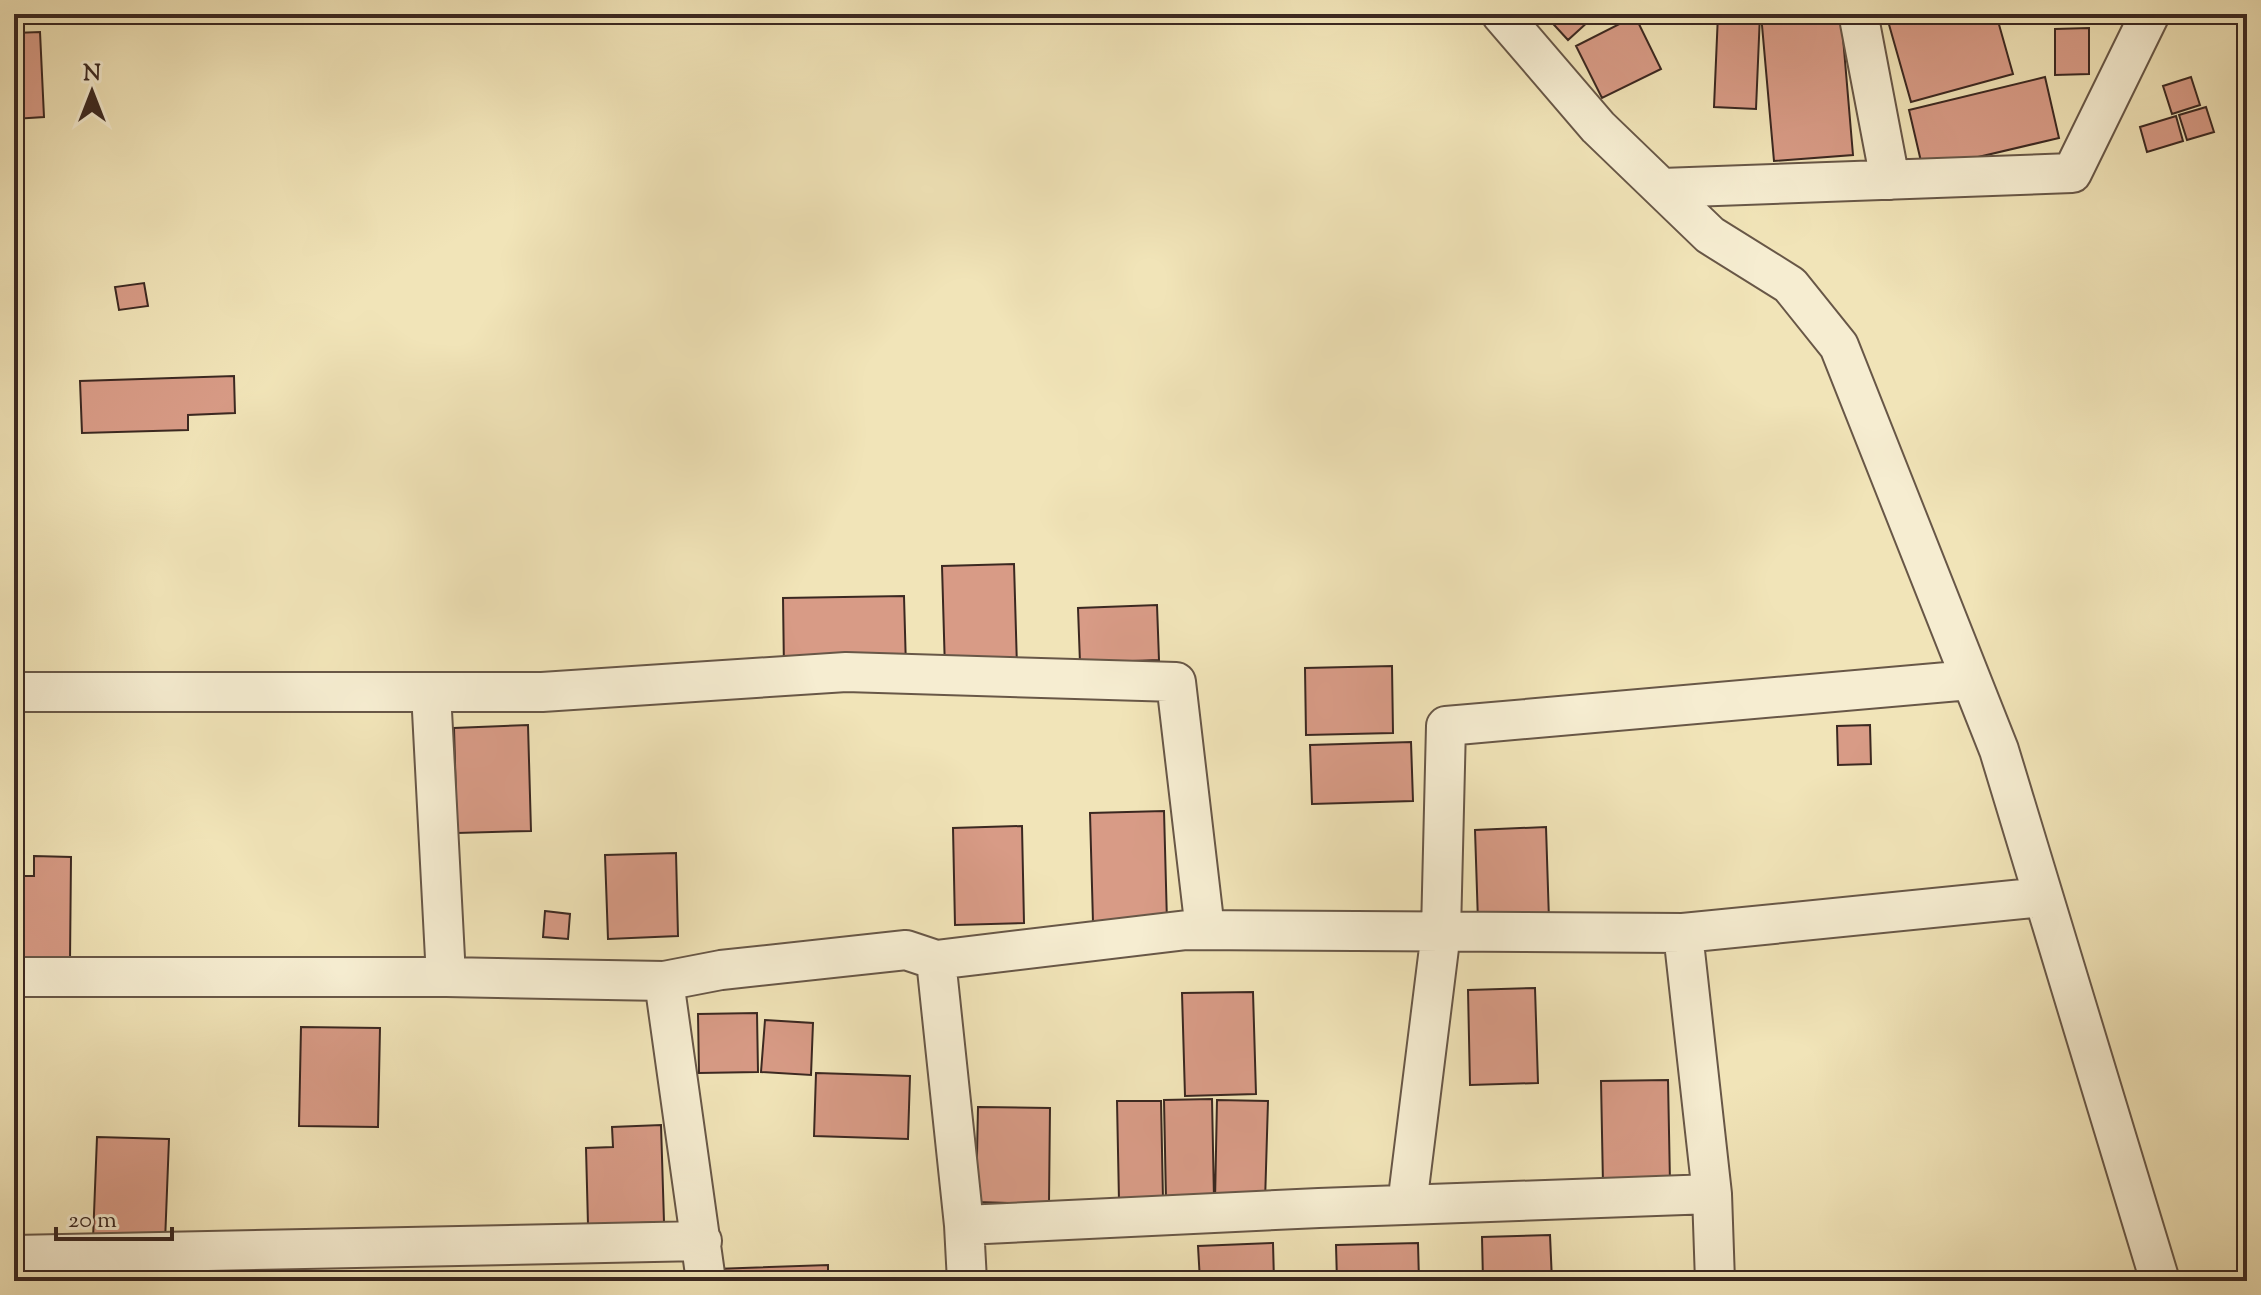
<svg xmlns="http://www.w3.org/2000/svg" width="2261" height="1295" viewBox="0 0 2261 1295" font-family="'Sorts Mill Goudy',serif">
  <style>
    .building { fill: #d89b86; stroke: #3b2821; stroke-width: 2 }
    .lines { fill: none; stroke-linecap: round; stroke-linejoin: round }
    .minor-casing { stroke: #685747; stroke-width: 42 }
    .minor { stroke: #f6edd1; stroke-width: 38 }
  </style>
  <rect width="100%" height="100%" fill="#f1e4b8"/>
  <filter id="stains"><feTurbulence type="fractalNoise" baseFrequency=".0025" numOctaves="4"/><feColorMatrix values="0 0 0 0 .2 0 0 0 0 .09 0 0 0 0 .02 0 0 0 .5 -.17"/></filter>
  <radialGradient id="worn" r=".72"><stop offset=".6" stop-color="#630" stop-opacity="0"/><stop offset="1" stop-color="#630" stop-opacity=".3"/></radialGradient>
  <path class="building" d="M1544,14H1584L1590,20L1568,40Z
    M1718,14H1760L1756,109L1714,107Z
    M1761,14H1841L1853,155L1774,161Z
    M1886,14H1996L2013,74L1911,102Z
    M1635,16L1661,69L1602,98L1576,46Z
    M2089,28V74L2055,75V29Z
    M40,32L44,117L14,119V33Z
    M2045,77L2059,138L1923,170L1909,110Z
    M2191,77L2200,105L2172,114L2163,86Z
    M2206,107L2214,132L2187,140L2179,115Z
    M2176,116L2183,141L2147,152L2140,127Z
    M144,283L148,306L119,310L115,287Z
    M234,376L235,413L188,415V430L82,433L80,381Z
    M1014,564L1017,667L945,670L942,566Z
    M904,596L906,668L784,670L783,598Z
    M1157,605L1159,660L1080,663L1078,608Z
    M1392,666L1393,733L1306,735L1305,668Z
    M528,725L531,831L457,833L454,728Z
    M1870,725L1871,764L1838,765L1837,726Z
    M1411,742L1413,801L1312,804L1310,745Z
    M1164,811L1167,922L1093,923L1090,813Z
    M1022,826L1024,923L955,925L953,828Z
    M1546,827L1549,920L1478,922L1475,830Z
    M676,853L678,936L608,939L605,855Z
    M34,856L71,857L70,962L14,960V876H34Z
    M545,911L570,914L568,939L543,937Z
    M1535,988L1538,1083L1470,1085L1468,990Z
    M1253,992L1256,1094L1185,1096L1182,993Z
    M757,1013L758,1072L699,1073L698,1014Z
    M765,1020L813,1023L811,1075L761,1072Z
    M301,1027L380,1028L378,1127L299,1126Z
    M816,1073L910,1076L908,1139L814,1136Z
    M1668,1080L1670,1183L1603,1185L1601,1081Z
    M1212,1099L1214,1199L1166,1200L1164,1100Z
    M1217,1100L1268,1101L1265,1202L1215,1201Z
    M1117,1101H1161L1163,1200L1119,1201Z
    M978,1107L1050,1108L1049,1204L976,1202Z
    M661,1125L664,1222L588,1225L586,1148L613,1147L612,1127Z
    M97,1137L169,1139L165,1242L93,1239Z
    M1550,1235L1552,1281H1483L1482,1237Z
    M1273,1243L1274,1281H1200L1198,1246Z
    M1418,1243L1419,1281H1337L1336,1245Z
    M828,1265V1281H715V1269Z"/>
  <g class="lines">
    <g class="minor-casing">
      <path id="minor" d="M1501,14L1598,127L1710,235L1790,285L1839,346L1999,750L2160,1281
        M1860,23L1890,180
        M1662,188L2072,173L2150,14
        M14,692H542L846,672L1176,682L1205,930
        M431,692L446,977
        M1683,933L1712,1194L1715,1281
        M936,960L964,1225L967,1281
        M14,977H446L664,981L721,970L906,950L936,960L1187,930L1683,933L2043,897
        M664,981L706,1281
        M1407,1205L1441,932L1446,726L1970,680
        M964,1225L1319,1208L1712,1194
        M14,1255L702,1241"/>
    </g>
    <use href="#minor" class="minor"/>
  </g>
  <rect width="2261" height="1295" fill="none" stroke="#f1e4b8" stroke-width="48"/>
  <rect x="16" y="16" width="2229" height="1263" fill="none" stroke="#3b2821" stroke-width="4"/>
  <rect x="24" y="24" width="2213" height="1247" fill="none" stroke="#3b2821" stroke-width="2"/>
  <g transform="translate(92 92)" stroke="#f6edd1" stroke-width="6" paint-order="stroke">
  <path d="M0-6L14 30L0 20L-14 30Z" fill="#3b2821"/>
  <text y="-12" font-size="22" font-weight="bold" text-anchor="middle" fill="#3b2821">N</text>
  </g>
  <path d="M56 1227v12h116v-12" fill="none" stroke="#3b2821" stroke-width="4"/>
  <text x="68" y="1227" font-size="24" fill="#3b2821" stroke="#f6edd1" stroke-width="6" paint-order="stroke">20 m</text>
  <rect width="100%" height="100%" filter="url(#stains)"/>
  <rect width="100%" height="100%" fill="url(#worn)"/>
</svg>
